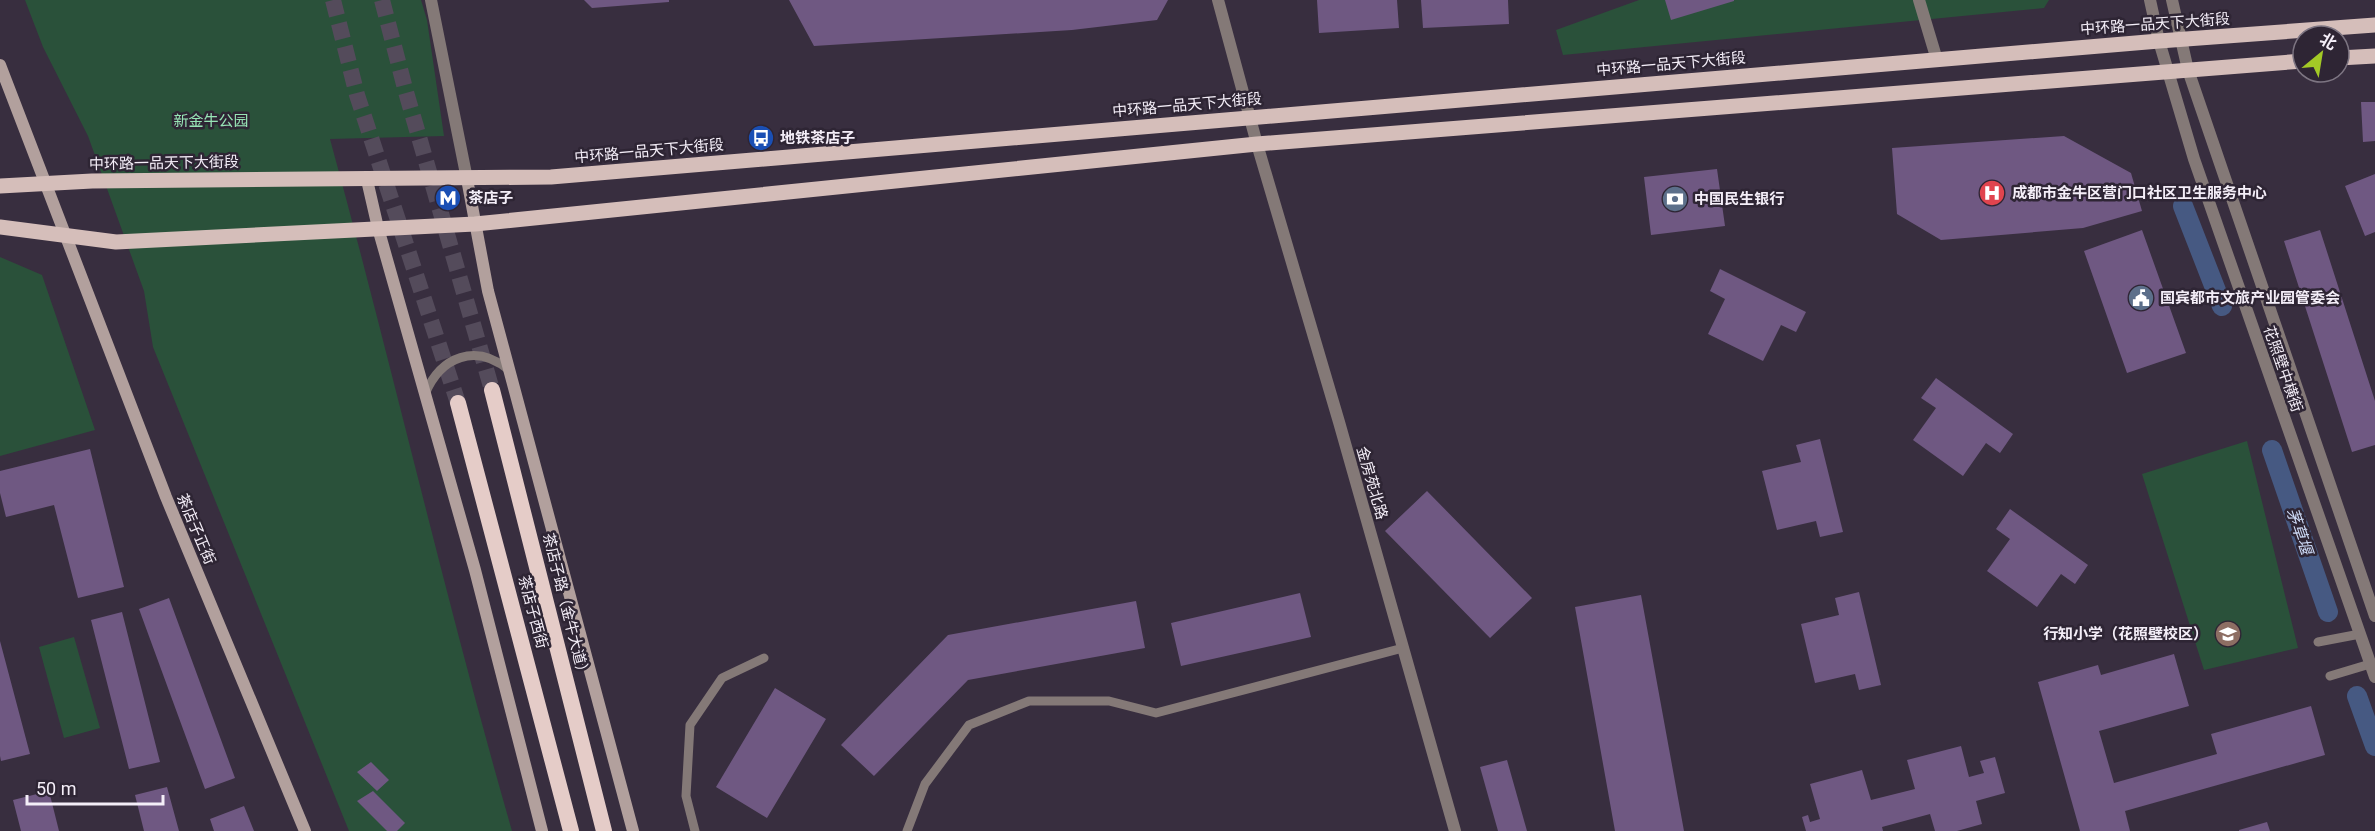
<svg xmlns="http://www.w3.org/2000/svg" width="2375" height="831" viewBox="0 0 2375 831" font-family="Roboto,'Noto Sans SC',sans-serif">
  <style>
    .green { fill: #2a513a }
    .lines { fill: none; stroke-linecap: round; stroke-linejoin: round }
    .canal { stroke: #465982; stroke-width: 20 }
    .building { fill: #6f5882 }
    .trunk-tunnel { stroke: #544b5b; stroke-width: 16; stroke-dasharray: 16 8; stroke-linecap: butt }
    .service { stroke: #847977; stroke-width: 9 }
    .minor { stroke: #847977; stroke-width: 12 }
    .tertiary { stroke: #847977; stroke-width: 12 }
    .secondary { stroke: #b2a09d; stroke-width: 12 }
    .primary { stroke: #d5beba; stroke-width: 15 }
    .trunk { stroke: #e5ccc8; stroke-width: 16 }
    .labels { text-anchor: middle; stroke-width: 5; stroke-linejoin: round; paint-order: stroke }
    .street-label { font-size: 15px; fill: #f4eef8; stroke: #2e2534 }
    .park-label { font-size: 15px; fill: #97e4b5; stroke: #2e2534 }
    .poi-label { font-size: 15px; font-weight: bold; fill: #f4eef8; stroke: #2e2534; text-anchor: start }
    .water-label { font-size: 16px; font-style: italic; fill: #cedbf7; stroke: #2e2534 }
  </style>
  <rect width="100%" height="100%" fill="#382e3f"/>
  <path class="green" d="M25,0H421L427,20L444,136L330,139C393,369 446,602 512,831H349L153,347L144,291L88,136L43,47Z
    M1639,0H2049L2044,8L1563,55L1556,30Z
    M0,257L42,275L95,430L0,456Z
    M2247,441L2298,648L2204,670L2142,474Z
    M74,637L100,728L64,738L39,647Z"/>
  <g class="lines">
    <path class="canal" d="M2183,206L2222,306
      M2272,450L2328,612
      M2357,696L2375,746"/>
  </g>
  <path class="building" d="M584,0H669V2L592,8Z
    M789,0H1168L1157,20L1072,30L814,46Z
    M1317,0H1397L1399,28L1319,33Z
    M1421,0H1508L1509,24L1423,28Z
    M1665,0H1734V1L1671,20Z
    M2361,102H2375V141L2363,142Z
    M2064,136L2131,173L2142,211L2083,228L1941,240L1897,214L1892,148Z
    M1717,169L1725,226L1651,235L1644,177Z
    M2375,174V232L2365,236L2345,186Z
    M2142,230L2186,353L2127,373L2084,251Z
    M2320,230L2375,401V445L2352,452L2284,241Z
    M1720,269L1806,312L1796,332L1781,325L1763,361L1708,334L1725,299L1710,291Z
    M1936,378L2013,434L2000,453L1986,443L1963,476L1913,440L1936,408L1921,398Z
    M1820,439L1843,532L1820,537L1816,521L1777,530L1762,471L1801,462L1796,445Z
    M90,449L124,587L78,598L54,505L6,517L0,493V471Z
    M1427,491L1532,598L1490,638L1385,531Z
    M2010,509L2088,565L2075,584L2061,574L2037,607L1987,571L2010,539L1996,529Z
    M1859,592L1881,685L1859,690L1855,674L1815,683L1801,624L1839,615L1835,598Z
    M1300,593L1311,637L1181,666L1171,623Z
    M1641,595L1684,831H1615L1575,607Z
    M169,598L235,778L205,789L139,609Z
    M1136,601L1145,648L968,680L874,776L841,745L948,635Z
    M122,612L160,762L129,769L91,620Z
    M0,641L30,754L1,761L0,756Z
    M2174,654L2189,706L2099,731L2114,783L2217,754L2211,734L2311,706L2325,755L2125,811L2130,831H2080L2038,682L2098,665L2101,675Z
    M775,688L826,719L767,818L716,787Z
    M1961,746L1969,777L1984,773L1980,761L1995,757L2005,793L1976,801L1982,824L1957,831H1935L1930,814L1882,827L1883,831H1806L1802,817L1808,815L1810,822L1820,819L1810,784L1862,770L1871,800L1915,789L1907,760Z
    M1507,760L1527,831H1498L1480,767Z
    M371,762L389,780L377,791L357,772Z
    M167,787L179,831H144L135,795Z
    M49,791L59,831H21L13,800Z
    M373,791L405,823L397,831H387L357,801Z
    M244,806L254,831H214L210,819Z
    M2267,822L2270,831H2239V830Z"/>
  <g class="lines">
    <path class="trunk-tunnel" d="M333,0L357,95L458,403
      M382,0L406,92L492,390"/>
    <path class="service" d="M425,394C441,356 476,343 509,370
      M2318,642L2360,634
      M2330,676L2370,664
      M695,831L686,796L690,725L722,678L764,658
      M907,831L925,784L969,725L1029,701H1109L1156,713L1403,648"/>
    <path class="minor" d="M431,0L467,179
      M1218,0L1257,144
      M1919,0L1937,60"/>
    <path class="tertiary" d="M2150,0L2159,41L2194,159L2375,677
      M2172,0L2188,70L2375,616
      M1257,144L1339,422L1455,831"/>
    <path class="secondary" d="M0,65L166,497L305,831
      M467,179L488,291L633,831
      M367,180L378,228L475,570L542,831"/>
    <path class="primary" d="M2339,58L2375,56
      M0,186L92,181L551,177L2159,41L2375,25
      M0,227L116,242L475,224L1257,144L2303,61"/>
    <path class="trunk" d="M492,390L604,831
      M458,403L571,831"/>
  </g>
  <defs>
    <g id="bus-disc" transform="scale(1.35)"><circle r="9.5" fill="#1a4fb4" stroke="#2e2534"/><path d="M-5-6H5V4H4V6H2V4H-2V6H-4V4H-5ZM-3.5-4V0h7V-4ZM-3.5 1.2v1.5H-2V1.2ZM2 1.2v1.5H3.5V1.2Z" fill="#fff"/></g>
    <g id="hospital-disc" transform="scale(1.35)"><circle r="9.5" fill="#e0444e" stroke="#2e2534"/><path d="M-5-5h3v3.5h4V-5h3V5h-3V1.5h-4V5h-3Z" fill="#fff"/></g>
    <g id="metro-disc" transform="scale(1.35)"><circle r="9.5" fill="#1a4fb4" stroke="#2e2534"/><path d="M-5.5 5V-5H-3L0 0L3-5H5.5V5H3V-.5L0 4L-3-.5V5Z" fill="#fff"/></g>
    <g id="bank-disc" transform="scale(1.35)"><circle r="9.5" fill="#5c6f8a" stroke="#2e2534"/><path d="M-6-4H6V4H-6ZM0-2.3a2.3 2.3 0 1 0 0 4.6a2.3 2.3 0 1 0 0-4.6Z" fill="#fff"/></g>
    <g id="civic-disc" transform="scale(1.35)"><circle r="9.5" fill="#5c6f8a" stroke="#2e2534"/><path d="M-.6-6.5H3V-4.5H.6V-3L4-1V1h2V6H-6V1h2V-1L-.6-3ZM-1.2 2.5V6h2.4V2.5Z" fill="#fff"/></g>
    <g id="school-disc" transform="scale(1.35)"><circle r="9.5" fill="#8d6e63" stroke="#2e2534"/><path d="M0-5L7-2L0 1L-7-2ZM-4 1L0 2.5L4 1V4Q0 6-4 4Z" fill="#fff"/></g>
  </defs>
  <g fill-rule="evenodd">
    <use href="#bus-disc" x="761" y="138"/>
    <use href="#hospital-disc" x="1992" y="193"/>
    <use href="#metro-disc" x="448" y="198"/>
    <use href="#bank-disc" x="1675" y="199"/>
    <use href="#civic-disc" x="2141" y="298"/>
    <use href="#school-disc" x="2228" y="634"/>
  </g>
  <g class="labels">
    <g class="street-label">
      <text transform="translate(2155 24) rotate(-4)" y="5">中环路一品天下大街段</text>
      <text transform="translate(1671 64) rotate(-5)" y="5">中环路一品天下大街段</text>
      <text transform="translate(1187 105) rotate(-5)" y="5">中环路一品天下大街段</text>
      <text transform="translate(649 151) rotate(-5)" y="5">中环路一品天下大街段</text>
      <text transform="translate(164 163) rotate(-1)" y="5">中环路一品天下大街段</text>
      <text transform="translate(2283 369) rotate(71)" y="5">花照壁中横街</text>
      <text transform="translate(1372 483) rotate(74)" y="5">金房苑北路</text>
      <text transform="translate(196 529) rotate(67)" y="5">茶店子正街</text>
      <text transform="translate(566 606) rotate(76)" y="5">茶店子路（金牛大道）</text>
      <text transform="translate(533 612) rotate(75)" y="5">茶店子西街</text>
    </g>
    <g class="park-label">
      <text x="211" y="126">新金牛公园</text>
    </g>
    <g class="poi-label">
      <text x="780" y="143">地铁茶店子</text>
      <text x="2012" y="198">成都市金牛区营门口社区卫生服务中心</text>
      <text x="468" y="203">茶店子</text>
      <text x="1694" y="204">中国民生银行</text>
      <text x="2160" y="303">国宾都市文旅产业园管委会</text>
      <text x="2208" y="639" text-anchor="end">行知小学（花照壁校区）</text>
    </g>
    <g class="water-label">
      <text transform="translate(2300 531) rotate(71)" y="6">茅草堰</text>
    </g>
  </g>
  <g transform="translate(2321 54) rotate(30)"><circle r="28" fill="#2e2534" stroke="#7d7582" stroke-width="1.5"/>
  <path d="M0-4.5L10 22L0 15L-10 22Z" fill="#a3c926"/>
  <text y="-9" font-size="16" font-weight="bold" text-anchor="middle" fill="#f4eef8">北</text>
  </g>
  <path d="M27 795v9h136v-9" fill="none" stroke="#f4eef8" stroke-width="3"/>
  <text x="36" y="795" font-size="18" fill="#f4eef8" stroke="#2e2534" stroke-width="4.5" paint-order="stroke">50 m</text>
</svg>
